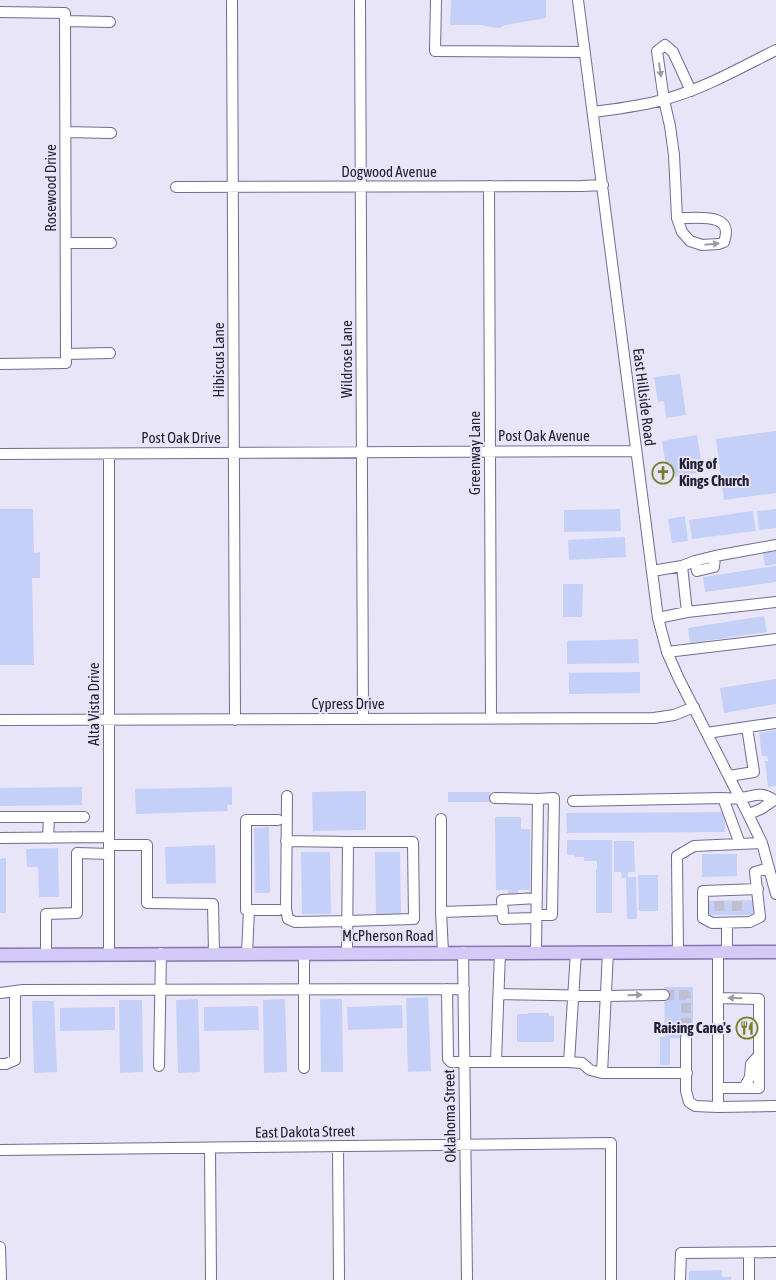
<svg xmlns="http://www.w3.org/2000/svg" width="776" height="1280" viewBox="0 0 776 1280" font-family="'Asap Condensed',sans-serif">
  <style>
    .building { fill: #c5d0f9 }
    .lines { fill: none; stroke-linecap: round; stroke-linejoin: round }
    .minor-tunnel { stroke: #c1bed1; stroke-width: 10; stroke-dasharray: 10 5; stroke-linecap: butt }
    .minor-casing { stroke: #726a97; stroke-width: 12 }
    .major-casing { stroke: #8378b0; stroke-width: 15 }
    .minor { stroke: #fff; stroke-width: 10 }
    .major { stroke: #d3caf8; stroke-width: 12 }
    .oneway { fill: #9c9ba3 }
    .labels { text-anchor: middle; stroke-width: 4; stroke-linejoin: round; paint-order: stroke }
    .street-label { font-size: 15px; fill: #242033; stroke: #e8e5f9 }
    .poi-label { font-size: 15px; font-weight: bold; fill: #242033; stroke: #e8e5f9; text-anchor: start }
  </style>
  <rect width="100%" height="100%" fill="#e8e5f9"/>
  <path class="building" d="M451,0H546V18L505,25L500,28L489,27L482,25H450Z
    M680,374L686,415L666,418L664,401L658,402L654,377Z
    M776,431V493L724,500L716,439Z
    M697,435L703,472L668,478L662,441Z
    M0,509H33L34,553L40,552V578H32L34,665H0Z
    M620,509L621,531L564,532V510Z
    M776,509V528L759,530L757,511Z
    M753,511L756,531L692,539L689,520Z
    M685,516L688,541L672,543L668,519Z
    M625,537L626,557L569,560L568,540Z
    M776,551V564L765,566L763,553Z
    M776,566V582L705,592L703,577Z
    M563,584H583L582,617H563Z
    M764,616L767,632L690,643L688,628Z
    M638,639L639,663L567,664V641Z
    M640,672V693L569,694V673Z
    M776,679V704L724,713L720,688Z
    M776,730V786L768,787L765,761H768L767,756H762L759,733Z
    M82,787V805L0,806V788Z
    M232,787V805H227L228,811L136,814L135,789Z
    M366,791V830L313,831L312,792Z
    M448,792H490V802H448Z
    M725,812V832L567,833L566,813Z
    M495,817H521V829H530V890H518V896H508V890H496Z
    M269,827L270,893H255L254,828Z
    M567,840H612V913H596V869H597V861H584V857H575V855H567Z
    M614,841H634L635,872H628V877H636L637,919H627L626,878H622L621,872H614Z
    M215,845L216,883L166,884L165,847Z
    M58,848L59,897H39L38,867H27L26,849Z
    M301,852H330L331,914H302Z
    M375,852H400L401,914L376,915Z
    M702,854H737V876L702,877Z
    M6,858V913H0V859Z
    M638,875H658V911H639Z
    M757,900V915H706V901Z
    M664,987H693V1038H670V1065H660V1037H665Z
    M428,997L431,1071L408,1072L406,998Z
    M198,999L200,1072L178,1073L176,1000Z
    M285,999L287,1072L264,1073L263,1000Z
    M320,999H342L343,1072H321Z
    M119,1000H142L143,1072L120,1073Z
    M32,1001H54L57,1072L34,1073Z
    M402,1005L403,1028L348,1030L347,1007Z
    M258,1006L259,1030L204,1031V1007Z
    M115,1007V1030L60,1031V1008Z
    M528,1013H549V1016H554V1042H517V1014H528Z
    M722,1270V1277H731V1280H689V1271Z"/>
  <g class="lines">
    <path class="minor-tunnel" d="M719,901L720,915
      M737,901V915
      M664,995H686V1038"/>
    <g class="minor-casing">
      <path id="minor" d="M232,0L235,720
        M360,0L363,719
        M436,0L435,51L584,52
        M578,0L658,618L667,652L679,679L747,812L762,843L776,894
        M0,12L65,13L66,363L0,364
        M65,21L110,22
        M593,112C617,109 643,106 666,99C705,88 740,68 776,50
        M66,132L111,133
        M489,186L491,719
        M176,187L582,186L603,185
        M677,218C696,219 735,211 724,242L718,244L702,245L690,241L682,232L677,218L674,155L670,126L664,100L657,51L665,45L673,52L691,91
        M66,243H111
        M66,354L110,353
        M0,454L636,451
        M109,454V954
        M695,561L697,571L714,567L715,556
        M682,566L687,612
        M652,571L682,566L695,561L715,556L776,545
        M658,618L687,612L776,602
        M667,652L776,639
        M0,720L654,718L674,715L694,707
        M707,733L747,727
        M729,776L754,772L747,727L776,723
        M287,796L286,909L288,919L295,922L347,921L414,919L413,842H348L347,953
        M495,798L538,799L536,952
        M723,798C728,798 734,799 739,798C755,797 758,790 774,800L761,809L749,814
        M573,801L723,798L740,844
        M0,817H49L48,838
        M49,817H84
        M278,820H246V910H279
        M0,838L109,837
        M286,841L348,842
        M109,845H147V903L213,904L214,953
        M758,889L703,891V918L712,923L750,922L760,917L755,872L769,868
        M441,912V819
        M537,915H552L554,798L538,799
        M537,918L503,919L502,900L537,898
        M727,923V952
        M443,952L441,912L503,910
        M463,952L467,1280
        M608,952L602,1073H687
        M678,952L677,856L694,846L762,843
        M718,952V1107L776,1106
        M247,953L249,910
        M46,954V914L77,913V853L109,854
        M447,989L448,1059L451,1062H569L582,1063L590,1070L602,1073
        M0,993L23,990L464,989
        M499,994L605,996L664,995
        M718,998L759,999V1088H718
        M686,1038V1091L689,1102L695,1106L718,1107
        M496,1061L500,952
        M569,1062L576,952
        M0,1064H6L15,1060V991
        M159,1066L161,953
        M304,1068V953
        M744,1088L750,1077L751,1064L759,1055
        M338,1146L339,1280
        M210,1148L211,1280
        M0,1150L611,1143V1280
        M0,1247L1,1280
        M749,1253V1280
        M680,1280L681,1253L776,1252"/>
    </g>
    <g class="major-casing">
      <path id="major" d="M0,955L776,952"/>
    </g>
    <use href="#minor" class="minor"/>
    <use href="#major" class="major"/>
  </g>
  <defs><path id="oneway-solid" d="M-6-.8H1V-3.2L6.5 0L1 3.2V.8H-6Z" transform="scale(1.25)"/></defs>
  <g class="oneway">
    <use href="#oneway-solid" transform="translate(660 70) rotate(82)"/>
    <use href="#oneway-solid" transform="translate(712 244) rotate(-5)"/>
    <use href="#oneway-solid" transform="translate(635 995) rotate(-1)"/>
    <use href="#oneway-solid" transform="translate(735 998) rotate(-178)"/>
  </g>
  <defs>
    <g id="church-ring" transform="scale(1.125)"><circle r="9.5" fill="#e8e5f9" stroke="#787e28" stroke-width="1.5"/><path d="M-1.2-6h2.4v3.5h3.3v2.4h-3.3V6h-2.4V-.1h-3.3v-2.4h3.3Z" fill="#787e28"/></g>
    <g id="restaurant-ring" transform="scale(1.125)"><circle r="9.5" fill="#e8e5f9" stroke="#787e28" stroke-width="1.5"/><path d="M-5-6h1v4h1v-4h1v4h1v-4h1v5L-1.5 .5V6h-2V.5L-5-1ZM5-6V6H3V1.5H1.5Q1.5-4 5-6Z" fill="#787e28"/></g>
  </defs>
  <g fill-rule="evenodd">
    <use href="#church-ring" x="663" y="473"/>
    <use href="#restaurant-ring" x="747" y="1028"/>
  </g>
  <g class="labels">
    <g class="street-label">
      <text x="389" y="177">Dogwood Avenue</text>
      <text transform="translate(51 188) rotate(-90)" y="5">Rosewood Drive</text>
      <text transform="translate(347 359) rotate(-90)" y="5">Wildrose Lane</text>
      <text transform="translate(219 360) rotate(-90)" y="5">Hibiscus Lane</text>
      <text transform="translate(644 397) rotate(83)" y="5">East Hillside Road</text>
      <text x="544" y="441">Post Oak Avenue</text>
      <text x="181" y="443">Post Oak Drive</text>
      <text transform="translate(475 453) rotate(-90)" y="5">Greenway Lane</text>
      <text transform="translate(94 704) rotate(-90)" y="5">Alta Vista Drive</text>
      <text x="348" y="709">Cypress Drive</text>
      <text x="388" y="941">McPherson Road</text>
      <text transform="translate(450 1116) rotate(-91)" y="5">Oklahoma Street</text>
      <text transform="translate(305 1132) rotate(-1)" y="5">East Dakota Street</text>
    </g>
    <g class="poi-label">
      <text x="679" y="469">King of<tspan x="679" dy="17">Kings Church</tspan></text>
      <text x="731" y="1033" text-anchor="end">Raising Cane's</text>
    </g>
  </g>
</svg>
